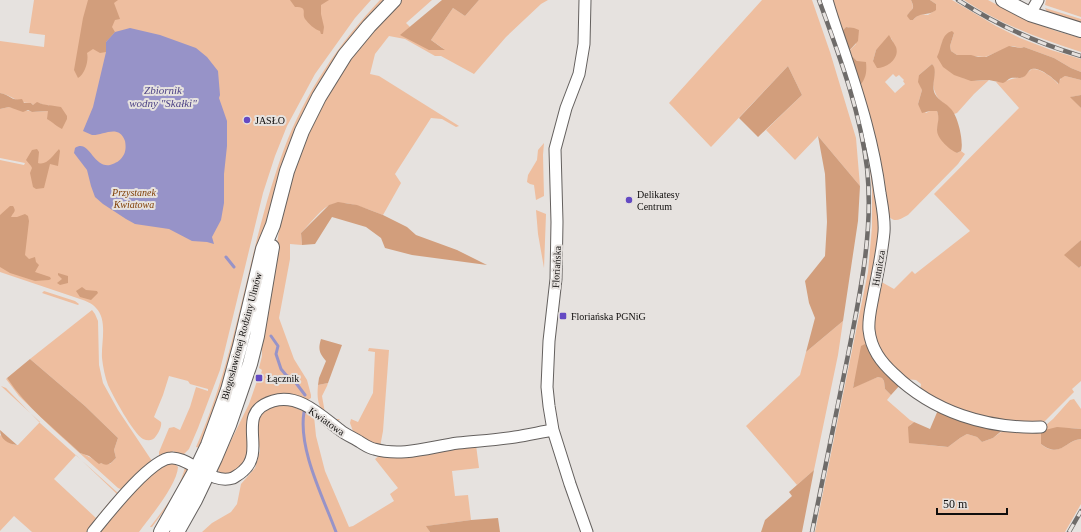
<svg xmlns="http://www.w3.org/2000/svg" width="1081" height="532" viewBox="0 0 1081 532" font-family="'Times New Roman',serif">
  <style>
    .green { fill: #eebe9f; fill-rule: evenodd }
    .forest { fill: #d29e7c }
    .water { fill: #9793c8 }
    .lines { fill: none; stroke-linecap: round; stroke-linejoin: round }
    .stream { stroke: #9793c8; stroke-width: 3 }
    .minor-casing { stroke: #64605e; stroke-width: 13 }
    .major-casing { stroke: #64605e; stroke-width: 16 }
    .minor { stroke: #fff; stroke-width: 11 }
    .major { stroke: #fff; stroke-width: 14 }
    .rail-casing { stroke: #6f6c6a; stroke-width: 4.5 }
    .rail { stroke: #e6e2df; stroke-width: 3; stroke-dasharray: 9; stroke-linecap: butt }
    .poi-dot { fill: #644ac3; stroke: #e6e2df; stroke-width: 1.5 }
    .labels { text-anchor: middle; stroke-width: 4; stroke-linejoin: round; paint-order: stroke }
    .poi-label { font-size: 10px; fill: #100e0d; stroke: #e6e2df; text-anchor: start }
    .park-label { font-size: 10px; font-style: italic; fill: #814108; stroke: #e6e2df }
    .street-label { font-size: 10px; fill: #100e0d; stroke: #e6e2df }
    .water-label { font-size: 11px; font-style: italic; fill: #4d4385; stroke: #e6e2df }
  </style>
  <rect width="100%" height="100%" fill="#e6e2df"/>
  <path class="green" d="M34,0H371L355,18L315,74L287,126L275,156L263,193L220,370L198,428L189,449L184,454H175L174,451L159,457V452L169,428L174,427L180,430L190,407L196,387L208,391V389L190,384L188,381L169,376L163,395L154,417L161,422C162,426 159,432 156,436C153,441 148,441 143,439C133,433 113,396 108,385C105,377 103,367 102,358C101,343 108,320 96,308C92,303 86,301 80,299L0,272V160L24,165L25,163L0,158V109L9,107L34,112L48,111L49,105H44L39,103L33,105L31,103C19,104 11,95 0,93V41L44,47L45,35L29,33Z
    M380,0H386L324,79L229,371L200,448L196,447C239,351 248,246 284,149C305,93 339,43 380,0Z
    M401,0H432L406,23L410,27L401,35L444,49L431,40L453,8L465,16L479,0H548L541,4L506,37L474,74L441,56H435L405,39L389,36L375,54L370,74L379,76L459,126L456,127L442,119L431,118L395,174L401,183L383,215C369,210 343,197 328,206C319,211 309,225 301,233L302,245L290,244V259L279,318L294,359L307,380L311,395V398L306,401L265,399L244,465L229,475L219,473L218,469L219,465L249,404L257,381L259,382L262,370L259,368L262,356V342L283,204L299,154L317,114L344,67L388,13Z
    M762,0H812L830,52L856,138L860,186L818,136L795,160L766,130L802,95L788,66L711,147L669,103Z
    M829,0H911C914,7 914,9 908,14L910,20H913C919,14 920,14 928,15L934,11L936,4L930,0H952L996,26L1020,38L1051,50L1081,59V72L1071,68L1054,58L1024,47L1021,48L1012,46L985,57L957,55L951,51L950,46L954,33L942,42L941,50L963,78L977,81L989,80L974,94L957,113L954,114C949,105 938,102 935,92C930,81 938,76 932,64L919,75L922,90L918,104L926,113L930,111H937L939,117L937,131L957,153L961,151L965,154L958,164L908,215C896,222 892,223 885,210L858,88L857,61L853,57L848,56L847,53L856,44L849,27H846L840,33ZM891,38L893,42L873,61L876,50ZM893,74L896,77L899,75L904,80L903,81L905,84L895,93L885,82Z
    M964,0H988L1020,17L1056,31L1081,38V52C1040,39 1000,24 964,0Z
    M1046,0H1081V17L1045,5Z
    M1045,8L1081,19V23L1047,12Z
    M1032,69C1042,69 1052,77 1058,84L1061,78L1065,76L1081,80V95L1071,97L1081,108V240L1065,255L1079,268L1081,266V381L1072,389L1074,392L1044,422L1038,424H1018L960,413L920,390L921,384L916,380L905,379L876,348L873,309L878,280L894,289L912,271L915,274L970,231L934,194L1019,108L996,82C1008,83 1009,77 1021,78Z
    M544,143L543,155L544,196L536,200L534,185L530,184L527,182L528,175L537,160L538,150Z
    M871,152L881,227L867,318L890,377L865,344L853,387L878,377L882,378L884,381L885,389L891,395L887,400L910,420L914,422L910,425L920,444L946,447H948L960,438L967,434L977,437L982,442L993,438L1004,430L957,416L1046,425L1053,419L1070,400L1074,399L1081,409V429L1069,428L1041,444C1059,459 1066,440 1081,439V504L1065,532H815L868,272L872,227V189L869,159Z
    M536,210L546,214L544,268L538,234Z
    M44,291L75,301L79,304L78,305L42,293Z
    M92,310L95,314L98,321L99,365L103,383L118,410L152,461L123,490L118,488L53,429L19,396L6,379L7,378L27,402L80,453C92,456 96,465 110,464L116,458L114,450L118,438L85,406L30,359Z
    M843,321L838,355L814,470L797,485L746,426L800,375L806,352Z
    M369,348L389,350L383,431L380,447L354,434L350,423L351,419L358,422L373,393L375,352L368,351Z
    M328,383L327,386L322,396L325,413L334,419H340L336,423C321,410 316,407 318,385Z
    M1,386L6,388L40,423L118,493V495L76,455L54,479L96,518L111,500L114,503L90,532H32L14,516L0,531V435L14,445H18L40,422Z
    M287,404L314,416L316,436L325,471L349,527L353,526L394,501L390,494L398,488L375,459L379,456L411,454L476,445L479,468L452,471L455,496L468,495L471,520L427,526L430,532H202L212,523L231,512L237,504L241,484L255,468L260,451L256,425L259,416L265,410L277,405Z
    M164,463H177L176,465L178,467C177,485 150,517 139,532H96L131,492Z
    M185,467L188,471L183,485L152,527H150C164,509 180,489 185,467Z"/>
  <path class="forest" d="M88,0H118L114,3L120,19L115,20L112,27L115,32L106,42V52L100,53L93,49L87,53C89,60 85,74 78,78L74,70L83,18Z
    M290,0H329L321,5V14L324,27L323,34H321L320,31C315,30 308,23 305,19C301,13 309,7 295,7Z
    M442,0H479L465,16L453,8L431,40L445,50H429L400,35Z
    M911,0H930L936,4V10C927,17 921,11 913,20H910L907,16C911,8 916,11 911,0Z
    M846,27L854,28L859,30L858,41L847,53L840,33Z
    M952,31L954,33L950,46L951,51L957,55H971L978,57H986L1009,46L1021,48L1024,47L1054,58L1071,68L1081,72V80L1065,76L1060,79L1059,84C1054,79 1040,67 1032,69C1028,70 1027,76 1023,77C1020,79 1015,77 1011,78C1008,79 1006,82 1003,83L989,80L971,81L954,75L943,67L937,57C942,47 941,34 952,31Z
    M889,35C891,39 894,43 896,47C900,58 887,68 877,68L873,61L876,50Z
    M848,56L853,57L857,61L866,62C867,73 866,79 858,88Z
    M932,64C939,71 930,84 935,94C939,101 946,103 951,109C958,116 964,142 961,151L957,153C950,150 937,139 937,130C937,123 940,119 937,111H930L922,113L918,104L922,90L918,82L919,75Z
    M788,66L802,95L758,137L739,118Z
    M0,93C11,95 10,101 22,99L24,103H31L33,105L37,102C45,106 52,105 61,107L67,116V119L62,129C59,128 51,121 47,119L48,111L32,112L28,110L23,112L9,107L0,109Z
    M1081,95V108L1070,97Z
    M818,136L860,186L858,221L843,321L806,352L815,318L809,303L805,281L825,256L827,222L825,174Z
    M37,149L39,152L38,163C47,166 53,155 59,149L60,151L58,166L50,164L44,188L36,189L33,187L30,173L32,168L31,166L26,160L32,150Z
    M338,202L357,205L383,215L407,227L416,235L457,250L487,265L412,255L385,248L381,238L366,227L332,217L315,244L302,245L301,233L329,205Z
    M10,206H13C17,212 13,212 11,217H17L25,214L28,216L29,221L25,255L29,259L35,257L36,262L39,265L35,272L50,277L51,279L49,280L35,281L10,273L0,267V215Z
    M1081,240V266L1079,268L1064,255Z
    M58,273L68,276V283L60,285L57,283L62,279L58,275Z
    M82,287L86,290L97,291L98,293L91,300L80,297L76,291Z
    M321,339L342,345L328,383L318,385L319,378L326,361C319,353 318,349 321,339Z
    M865,344L890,377L900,385L891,395L885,389L884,381L882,378L878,377L853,388L861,346Z
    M30,359L85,406L118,438L114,450L116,458C111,463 108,467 101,463L99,464L89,456L80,453C55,429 26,407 7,378Z
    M938,410L1004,429L993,438L982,442L977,437L967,434L960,438L948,447L909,443L908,427L914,422L930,429Z
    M1057,427L1081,429V439C1065,440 1061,459 1041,444V431Z
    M0,430L17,445C8,444 0,439 0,430Z
    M814,470L802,532H761L765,520L792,496L789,492Z
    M498,518L500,532H430L426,526L471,520Z"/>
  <path class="water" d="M130,28L160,35L196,48L207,57L218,71L220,95L219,98L227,121V146L224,174V203L221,220L212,237L214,244L207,242L192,241L169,229L135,224L126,219L103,204L95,197L91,186L87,170L74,153L75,148C89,138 93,168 110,165C116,163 120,161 123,156C126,152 126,146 125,141C119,123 102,136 92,135C89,134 86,132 83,131L93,107L106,52V42L115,32Z"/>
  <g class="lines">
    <path class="stream" d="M226,257L234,267
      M271,336L278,346L276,354L281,369L286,375L293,379L305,395
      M304,412C298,449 323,497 336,532"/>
    <g class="minor-casing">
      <path id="minor" d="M585,0L584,44L579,74L566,108L555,149L557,222L556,279L549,341L547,387L549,406L553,430L570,484L587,532
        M827,0C832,18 839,37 845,55C860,100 874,145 880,193C882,205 885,219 884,232C882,254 877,276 873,297C871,308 868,319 869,330C871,349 881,362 894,374C933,412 987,429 1041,427
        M1030,14L1038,0
        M93,532C106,516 150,459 171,458C180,457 191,465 199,469C209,475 220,482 233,478C236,476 240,474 243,471C268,450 233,413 273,401C299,393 321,416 340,430C346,435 354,438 360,442C365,445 369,448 374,449C402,457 430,447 458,443C477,441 496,440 515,437C528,435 541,432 553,430"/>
    </g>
    <g class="major-casing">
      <path id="major" d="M1003,0L1030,14L1081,30
        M161,532L197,468L208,445L228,390L240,346L263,249L273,225L287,171L302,131L319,97L345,55L369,26L394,0
        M177,532L195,500L215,458L229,425L250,364L257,336L272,247"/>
    </g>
    <use href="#minor" class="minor"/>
    <use href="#major" class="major"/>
    <g class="rail-casing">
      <path id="rail" d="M958,0C997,25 1037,43 1081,56
        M812,532C824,475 835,417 847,360C859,298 874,233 867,168C860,110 839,55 819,0
        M1069,532L1081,511"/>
    </g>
    <use href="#rail" class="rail"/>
  </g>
  <g class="poi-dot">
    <circle cx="247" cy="120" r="4"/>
    <circle cx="629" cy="200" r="4"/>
    <rect x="559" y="312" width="8" height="8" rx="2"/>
    <rect x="255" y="374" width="8" height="8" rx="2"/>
  </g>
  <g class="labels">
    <g class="poi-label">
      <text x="255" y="124">JASŁO</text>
      <text x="637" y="198">Delikatesy<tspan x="637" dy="12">Centrum</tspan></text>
      <text x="571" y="320">Floriańska PGNiG</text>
      <text x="267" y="382">Łącznik</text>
    </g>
    <g class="park-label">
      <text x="134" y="196">Przystanek<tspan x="134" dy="12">Kwiatowa</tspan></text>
    </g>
    <g class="street-label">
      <text transform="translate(556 267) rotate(-87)" y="4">Floriańska</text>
      <text transform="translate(878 268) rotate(-80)" y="4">Hutnicza</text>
      <text transform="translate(241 336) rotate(-75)" y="4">Błogosławionej Rodziny Ulmów</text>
      <text transform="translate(327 421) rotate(35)" y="4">Kwiatowa</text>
    </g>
    <g class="water-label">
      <text x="163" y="94">Zbiornik<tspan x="163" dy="13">wodny "Skałki"</tspan></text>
    </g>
  </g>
  <path d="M937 508v6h70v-6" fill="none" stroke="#100e0d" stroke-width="2"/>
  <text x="943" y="508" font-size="12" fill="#100e0d" stroke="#e6e2df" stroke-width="3" paint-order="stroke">50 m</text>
</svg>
